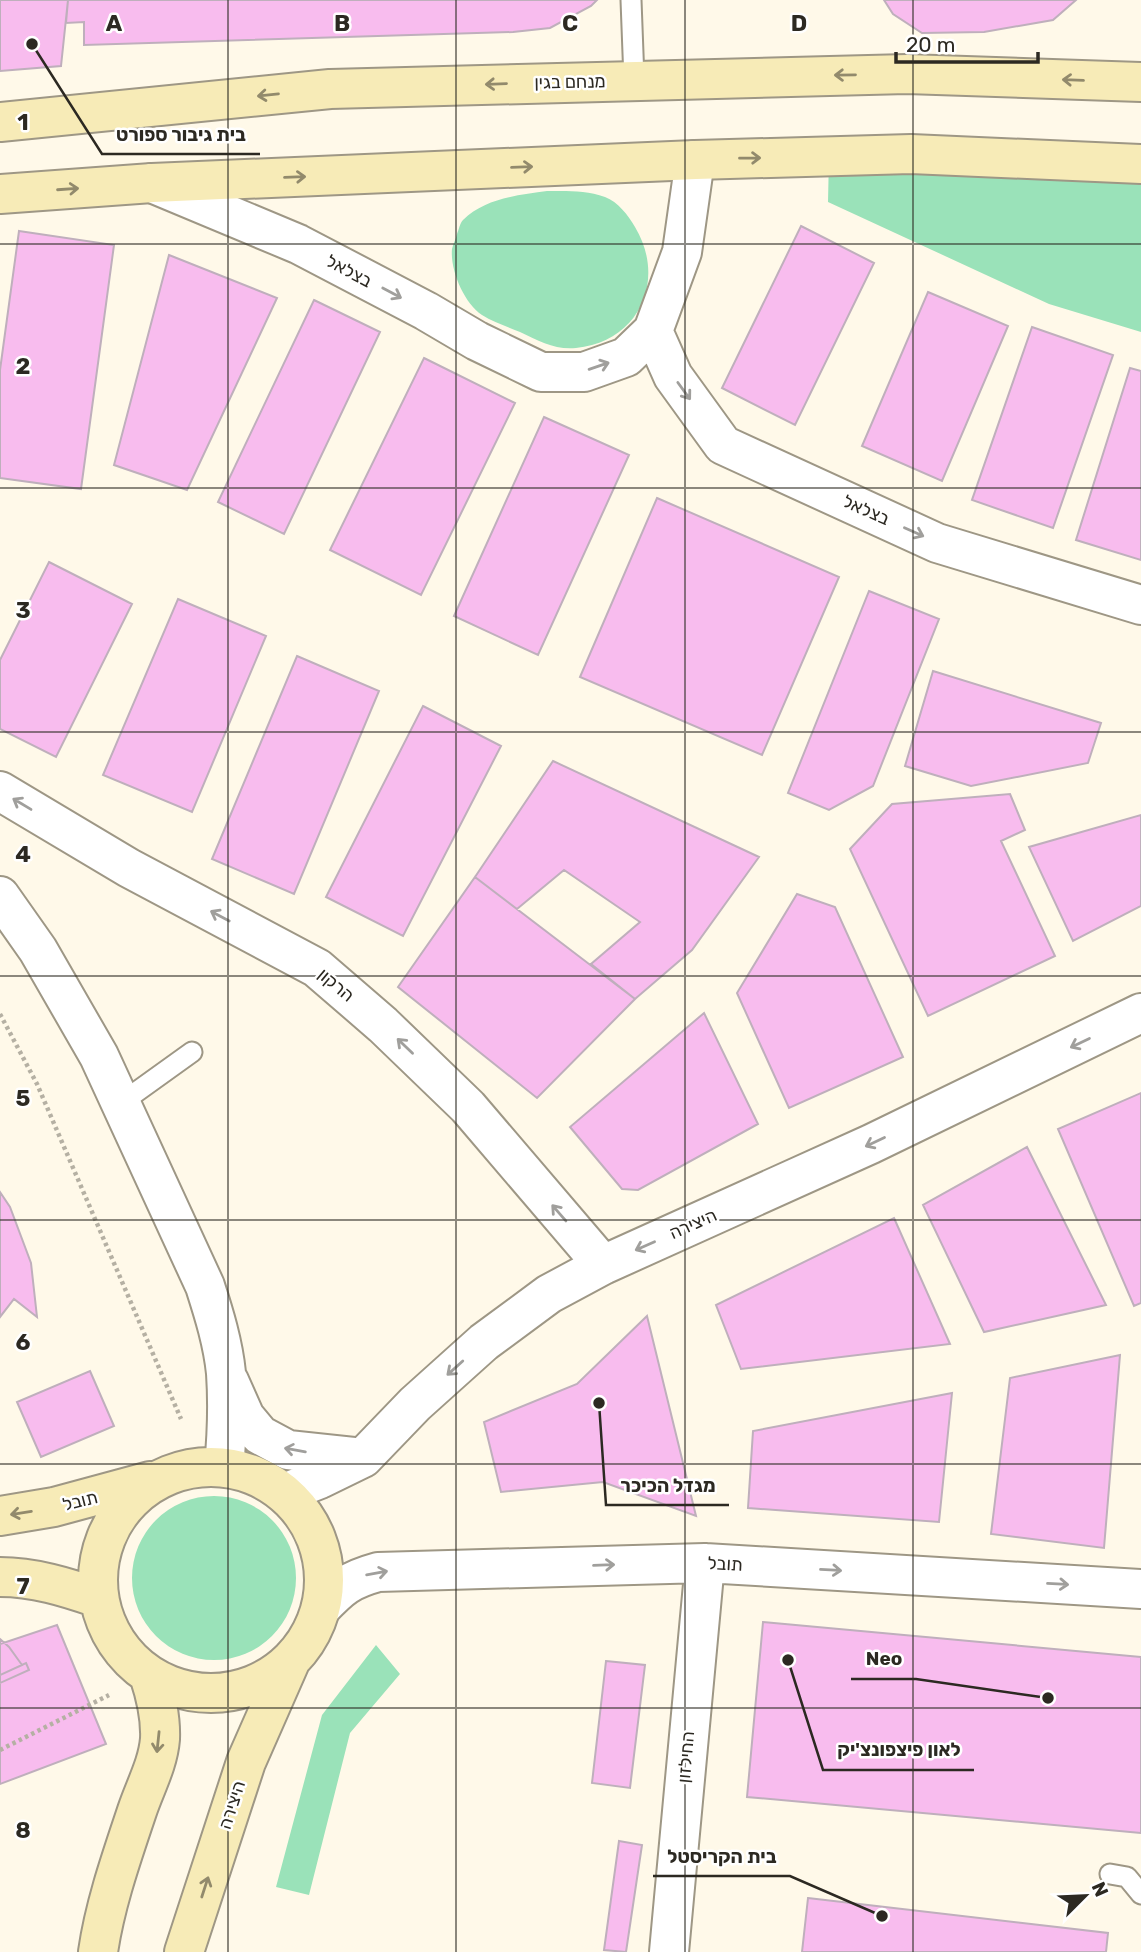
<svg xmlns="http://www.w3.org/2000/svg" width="1141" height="1952" viewBox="0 0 1141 1952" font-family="Rubik,'Noto Sans Hebrew',sans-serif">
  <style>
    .green { fill: #9ae2b9 }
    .building { fill: #f8bcee; stroke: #bfafbc; stroke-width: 2 }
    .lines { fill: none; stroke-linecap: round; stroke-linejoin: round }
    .lane-casing { stroke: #9e9785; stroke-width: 23 }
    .street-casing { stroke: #9e9785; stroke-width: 42 }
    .secondary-casing { stroke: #9e9785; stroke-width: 42 }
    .path { stroke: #b5b0a3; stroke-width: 4.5; stroke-dasharray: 3.5 3.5; stroke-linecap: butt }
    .lane { stroke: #fff; stroke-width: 19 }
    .street { stroke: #fff; stroke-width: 38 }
    .secondary { stroke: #f7ebb7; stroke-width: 38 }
    .oneway { stroke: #928a6c }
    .oneway2 { stroke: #a09f9c }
    .grid { fill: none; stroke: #2c2922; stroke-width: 2; stroke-opacity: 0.55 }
    .labels { text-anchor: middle; stroke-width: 5; stroke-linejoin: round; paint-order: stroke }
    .street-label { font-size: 18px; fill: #2c2922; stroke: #fff }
    .grid-label { font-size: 23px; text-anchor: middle; font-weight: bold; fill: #2c2922; stroke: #fff; stroke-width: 5; stroke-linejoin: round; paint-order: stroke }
    .leader { fill: none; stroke: #2c2922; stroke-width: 2.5 }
    .callout-dot { fill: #2c2922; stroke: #fff; stroke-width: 2.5 }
    .callout-label { font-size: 19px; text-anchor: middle; font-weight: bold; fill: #2c2922; stroke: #fff; stroke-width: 5; stroke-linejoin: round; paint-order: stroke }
  </style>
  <rect width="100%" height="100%" fill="#fff9e9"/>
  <path class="green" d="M829,156L1141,164V332L1049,304L828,202Z
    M547,191C567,191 586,190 605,197C618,202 628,215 635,227C667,280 639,342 576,348C555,350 539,341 520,332C508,327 493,322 482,315C464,303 450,270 452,249C453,244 456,239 457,234C459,229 460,223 463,220C485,198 519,195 547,191Z
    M132 1578a82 82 0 1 1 164 0a82 82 0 1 1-164 0Z
    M376,1645L400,1674L350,1733L309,1895L276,1887L322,1715Z"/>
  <path class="building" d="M0,0H68L61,66L0,71Z
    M68,0H597L591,6L550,28L513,32L84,45V22L66,23Z
    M884,0H1076L1053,20L984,32L922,33L893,14Z
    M801,226L874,263L795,425L722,388Z
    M19,231L114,245L81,489L0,478V370Z
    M169,255L277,298L187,490L114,465Z
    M928,292L1008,326L942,481L862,446Z
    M314,300L380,332L284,534L218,502Z
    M1032,327L1113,355L1053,528L972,500Z
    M424,358L515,403L421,595L330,550Z
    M1130,368L1141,371V560L1076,540Z
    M544,417L629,455L538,655L454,616Z
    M657,498L839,577L762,755L580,677Z
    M49,562L132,604L56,757L0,729V660Z
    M869,591L939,619L873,786L829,810L788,793Z
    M178,599L266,636L192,812L103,775Z
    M297,656L379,691L294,894L212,859Z
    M933,671L1101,723L1088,763L971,786L905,766Z
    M423,706L501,746L403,936L326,897Z
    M553,761L759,857L692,950L635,999L591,964L640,922L564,870L517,909L475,877Z
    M1010,794L1025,830L1001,841L1055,956L928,1016L850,849L892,804Z
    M1141,815V906L1073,941L1029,847Z
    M475,877L635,999L537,1098L398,987Z
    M797,894L835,907L903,1057L789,1108L737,993Z
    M704,1013L758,1124L638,1190L622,1189L570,1127Z
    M1141,1093V1303L1134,1306L1058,1129Z
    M1027,1147L1106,1305L984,1332L923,1205Z
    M0,1192L10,1207L31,1263L37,1317L14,1299L0,1317Z
    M894,1218L950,1344L741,1369L716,1305Z
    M647,1316L696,1516L603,1482L501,1492L484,1422L577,1384Z
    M1120,1355L1104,1548L991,1534L1010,1378Z
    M90,1371L114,1426L41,1457L17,1402Z
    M952,1393L939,1522L748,1508L753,1431Z
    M763,1622L1141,1657V1833L747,1797Z
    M57,1625L106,1744L0,1784V1644Z
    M0,1639L9,1647L22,1665L0,1675Z
    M606,1661L645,1665L630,1788L592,1783Z
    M26,1663L29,1670L0,1683V1675Z
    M619,1841L642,1845L626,1952L604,1950Z
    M808,1898L1108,1933L1106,1952H802Z"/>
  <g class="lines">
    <g class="lane-casing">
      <path id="lane" d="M631,0L634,80
        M121,1103L192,1052
        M1110,1874L1127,1877L1141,1894"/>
    </g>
    <g class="street-casing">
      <path id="street" d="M152,183L298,244L426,311L477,341L541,372H584L626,357L653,331L682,252L695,160
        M653,331L673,376L723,445L937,543L1141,605
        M0,791L129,868L317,968L383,1025L468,1107L603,1265
        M0,896L38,950L99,1056L205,1286C214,1314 223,1343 226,1373C228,1403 227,1436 224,1467
        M229,1381L245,1417L260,1435L288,1450L363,1458
        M284,1493L320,1479L363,1458L415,1404L484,1342L549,1294L603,1265L871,1144L1141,1013
        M321,1608C341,1587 349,1580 378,1572L705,1563L1141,1589
        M669,1952L705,1563"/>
    </g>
    <g class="secondary-casing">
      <path id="secondary" d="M0,122L330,89L907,74L1141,82
        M0,194L152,183L695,160L911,154L1141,164
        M98 1580a113 113 0 1 1 226 0a113 113 0 1 1-226 0Z
        M0,1516L54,1507L150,1481
        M0,1577C34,1577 66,1587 98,1598
        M98,1952C105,1904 122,1856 137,1811C145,1787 158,1764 160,1739C161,1717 156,1696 149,1675
        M184,1952L246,1762L290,1662"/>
    </g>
    <path class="path" d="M0,1014L37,1084L181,1419
      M0,1750L109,1695"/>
    <use href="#lane" class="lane"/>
    <use href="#street" class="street"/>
    <use href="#secondary" class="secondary"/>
  </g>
  <defs><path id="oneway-shaft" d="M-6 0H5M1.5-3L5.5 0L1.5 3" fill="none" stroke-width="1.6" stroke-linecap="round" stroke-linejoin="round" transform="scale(1.75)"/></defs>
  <g class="oneway">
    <use href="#oneway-shaft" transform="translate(845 75) rotate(179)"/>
    <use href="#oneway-shaft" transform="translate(1073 80) rotate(-178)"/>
    <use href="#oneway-shaft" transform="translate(496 84) rotate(178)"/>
    <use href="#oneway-shaft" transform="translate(268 95) rotate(174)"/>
    <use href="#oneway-shaft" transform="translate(750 158) rotate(-1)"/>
    <use href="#oneway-shaft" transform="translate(522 167) rotate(-2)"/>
    <use href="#oneway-shaft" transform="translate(295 177) rotate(-2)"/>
    <use href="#oneway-shaft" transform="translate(68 189) rotate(-4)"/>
    <use href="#oneway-shaft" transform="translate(21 1513) rotate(171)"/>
    <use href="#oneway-shaft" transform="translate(158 1742) rotate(96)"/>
    <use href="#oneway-shaft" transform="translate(205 1887) rotate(-72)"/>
  </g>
  <g class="oneway2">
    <use href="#oneway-shaft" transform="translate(392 293) rotate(28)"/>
    <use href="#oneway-shaft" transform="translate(599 366) rotate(-19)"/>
    <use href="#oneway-shaft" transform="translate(684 391) rotate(54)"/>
    <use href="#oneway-shaft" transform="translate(914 532) rotate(24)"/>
    <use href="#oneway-shaft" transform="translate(22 804) rotate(-149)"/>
    <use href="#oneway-shaft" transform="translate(220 916) rotate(-152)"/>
    <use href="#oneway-shaft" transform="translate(1080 1043) rotate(154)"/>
    <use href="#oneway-shaft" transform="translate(405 1046) rotate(-136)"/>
    <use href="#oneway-shaft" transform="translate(875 1142) rotate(155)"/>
    <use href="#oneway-shaft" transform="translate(559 1213) rotate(-131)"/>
    <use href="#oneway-shaft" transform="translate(645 1246) rotate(156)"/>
    <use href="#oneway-shaft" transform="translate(455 1368) rotate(138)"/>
    <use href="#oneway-shaft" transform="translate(295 1450) rotate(-170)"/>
    <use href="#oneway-shaft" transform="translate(604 1565) rotate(-2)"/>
    <use href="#oneway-shaft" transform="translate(831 1570) rotate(3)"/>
    <use href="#oneway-shaft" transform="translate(377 1573) rotate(-10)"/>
    <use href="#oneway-shaft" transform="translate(1058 1584) rotate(3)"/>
  </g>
  <path class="grid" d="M228,0V1952M456,0V1952M685,0V1952M913,0V1952M0,244H1141M0,488H1141M0,732H1141M0,976H1141M0,1220H1141M0,1464H1141M0,1708H1141"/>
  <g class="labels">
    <g class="street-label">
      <text transform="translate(570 82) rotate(-1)" y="6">מנחם בגין</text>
      <text transform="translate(349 271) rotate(28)" y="6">בצלאל</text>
      <text transform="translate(866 510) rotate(24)" y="6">בצלאל</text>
      <text transform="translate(336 985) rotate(40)" y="6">הרקון</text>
      <text transform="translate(693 1224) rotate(-24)" y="6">היצירה</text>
      <text transform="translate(80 1501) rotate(-14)" y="6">תובל</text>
      <text transform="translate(725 1564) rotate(3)" y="6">תובל</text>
      <text transform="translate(686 1757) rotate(-85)" y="6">החילזון</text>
      <text transform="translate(232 1805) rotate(-72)" y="6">היצירה</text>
    </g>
  </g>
  <g class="grid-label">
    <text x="114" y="31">A</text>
    <text x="342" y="31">B</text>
    <text x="570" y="31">C</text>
    <text x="799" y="31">D</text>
    <text x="23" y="130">1</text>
    <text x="23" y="374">2</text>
    <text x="23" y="618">3</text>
    <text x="23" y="862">4</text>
    <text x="23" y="1106">5</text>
    <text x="23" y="1350">6</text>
    <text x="23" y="1594">7</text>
    <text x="23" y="1838">8</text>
  </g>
  <path class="leader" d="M32 44L102 154H260M599 1403L606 1505H729M1048 1698L916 1679H851M788 1660L823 1770H974M882 1916L790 1876H653"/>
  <g class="callout-dot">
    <circle cx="32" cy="44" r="7"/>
    <circle cx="599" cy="1403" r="7"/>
    <circle cx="1048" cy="1698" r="7"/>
    <circle cx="788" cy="1660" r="7"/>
    <circle cx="882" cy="1916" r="7"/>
  </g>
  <g class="callout-label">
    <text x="181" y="141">בית גיבור ספורט</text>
    <text x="668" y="1492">מגדל הכיכר</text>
    <text x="884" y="1665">Neo</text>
    <text x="899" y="1756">לאון פיצפונצ'יק</text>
    <text x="722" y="1863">בית הקריסטל</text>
  </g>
  <g transform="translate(1085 1896) rotate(66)" stroke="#ffffff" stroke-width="5" paint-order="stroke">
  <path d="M0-5L12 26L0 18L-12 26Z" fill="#2c2922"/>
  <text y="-10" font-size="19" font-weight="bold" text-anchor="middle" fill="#2c2922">N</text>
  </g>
  <path d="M896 52v10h142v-10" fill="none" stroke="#2c2922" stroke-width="3.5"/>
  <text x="906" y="52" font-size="21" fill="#2c2922" stroke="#ffffff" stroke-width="5" paint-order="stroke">20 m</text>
</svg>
